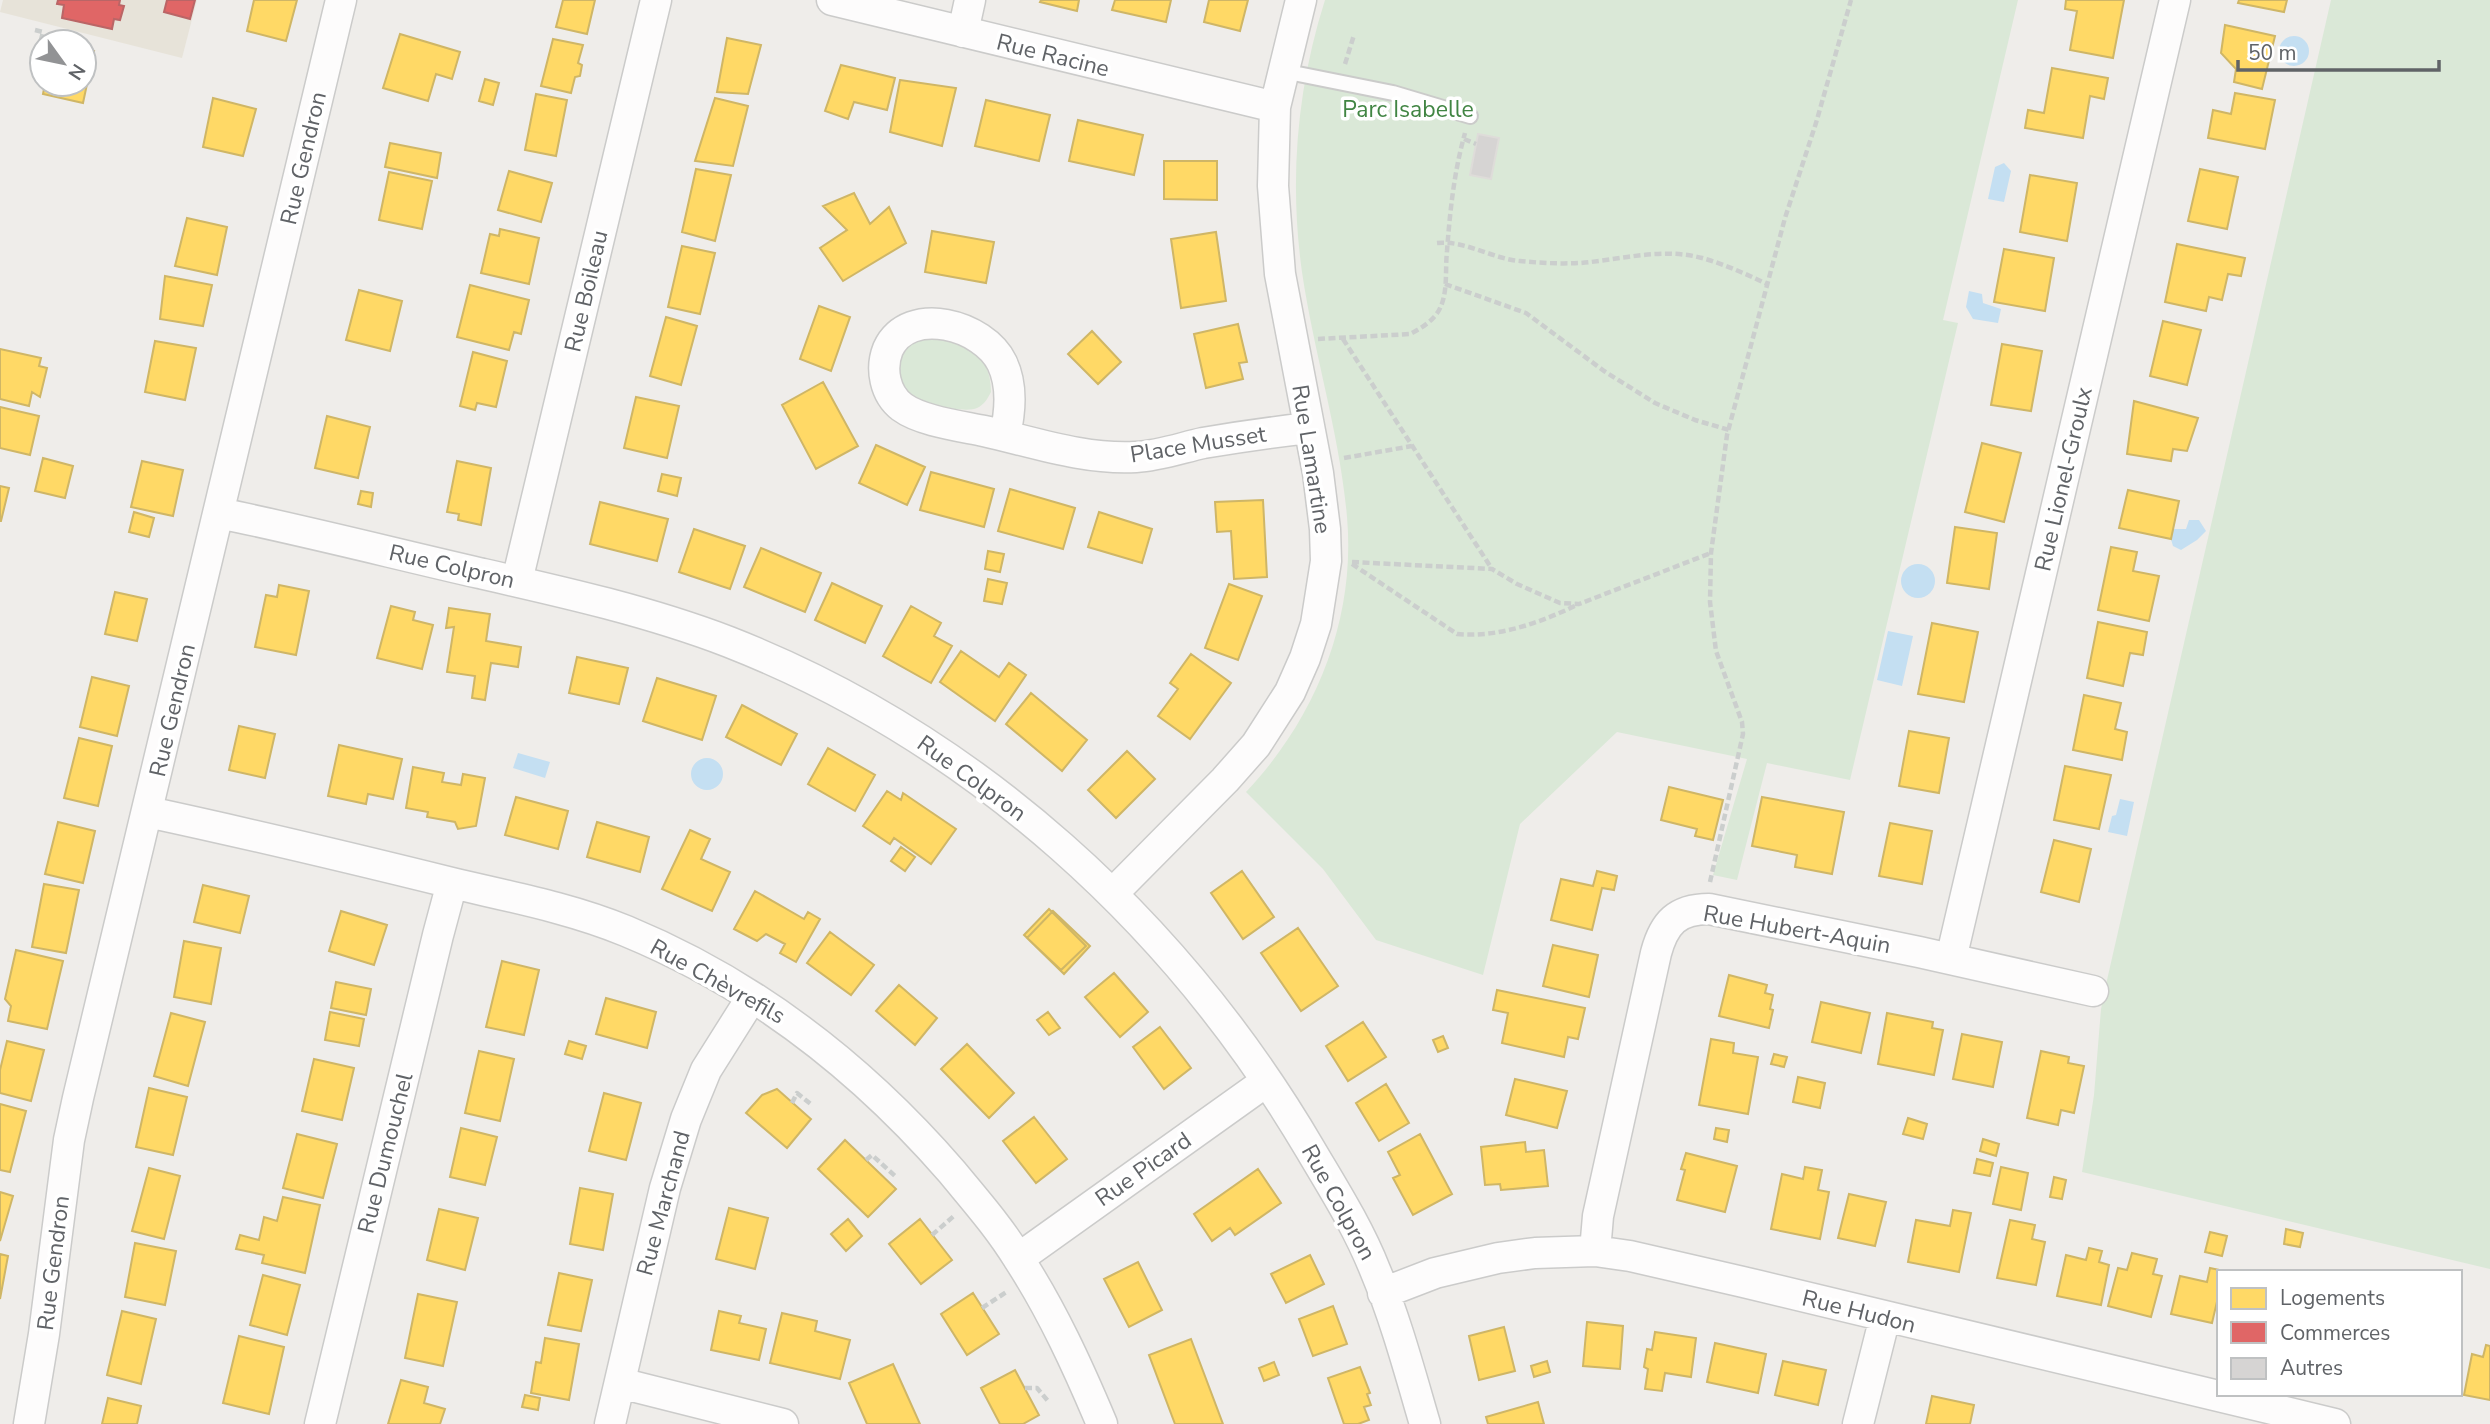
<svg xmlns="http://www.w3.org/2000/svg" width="2490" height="1424" viewBox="0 0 2490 1424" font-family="'Nunito Sans',sans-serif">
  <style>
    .commercial { fill: #e7e3d9 }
    .green { fill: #dae8d7 }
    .water { fill: #c4dff2 }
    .homes { fill: #ffd966; stroke: #cfb666; stroke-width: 2 }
    .shops { fill: #e06666; stroke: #ba6566; stroke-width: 2 }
    .building { fill: #d6d4d3; stroke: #dedcd9; stroke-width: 2 }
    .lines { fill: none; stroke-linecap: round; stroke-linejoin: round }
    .service-casing { stroke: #cbcbca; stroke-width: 18 }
    .minor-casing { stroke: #cbcbca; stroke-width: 33 }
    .path { stroke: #cbcecd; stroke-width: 4.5; stroke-dasharray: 7 3.5; stroke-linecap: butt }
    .service { stroke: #fdfcfc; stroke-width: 14 }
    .minor { stroke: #fdfcfc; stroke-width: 30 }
    .labels { text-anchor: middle; stroke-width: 7; stroke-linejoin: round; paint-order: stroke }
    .street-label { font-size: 23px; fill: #606367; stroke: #fff }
    .park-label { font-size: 23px; fill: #418543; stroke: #fff }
  </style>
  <rect width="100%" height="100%" fill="#efedea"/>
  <path class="commercial" d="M3,0H197L182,58L0,12Z"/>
  <path class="green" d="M1325,0H2018L1943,320L1958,323L1850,780L1767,763L1737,880L1713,875L1747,759L1617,732L1520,824L1483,975L1376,940L1323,869L1246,792C1316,718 1356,619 1347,517C1340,435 1314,354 1302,272C1289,180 1297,88 1325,0Z
    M2331,0H2490V1269L2082,1172L2094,1095L2101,1009L2107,980Z
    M929,338C963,343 991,351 991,392C988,398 984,405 977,408C965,414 920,403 909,394C893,381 894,353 912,342C916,339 924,339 929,338Z"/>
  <path class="water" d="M2279 51a15 15 0 1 1 30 0a15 15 0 1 1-30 0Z
    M2004,163L2011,171L2004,202L1988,199L1995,167Z
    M1969,291L1982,294L1983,303L2001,309L1998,323L1973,319L1966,307Z
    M2189,520H2199L2206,531L2197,540L2181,550L2173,546L2170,536L2174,529H2186Z
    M1901 581a17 17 0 1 1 34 0a17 17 0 1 1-34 0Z
    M1888,631L1913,636L1902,686L1877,680Z
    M518,753L550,762L545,778L513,768Z
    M691 774a16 16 0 1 1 32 0a16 16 0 1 1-32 0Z
    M2120,799L2134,802L2127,836L2108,832L2112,816L2116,815Z"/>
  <path class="homes" d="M254,0H297L286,41L247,31Z
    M563,0H595L587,34L556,27Z
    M1041,0H1079L1077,11L1040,2Z
    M1115,0H1171L1166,22L1112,10Z
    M1209,0H1248L1240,31L1204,22Z
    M2066,0H2124L2113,58L2070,50L2077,11L2065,9Z
    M2239,0H2287L2284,12L2238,3Z
    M2225,25L2275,36L2262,89L2234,82L2236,69L2221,53Z
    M400,34L460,52L452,79L436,74L428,101L383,88Z
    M727,38L761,45L748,94L717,92Z
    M553,39L583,45L578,63L582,65L580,76L575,77L571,93L541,86Z
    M84,49L94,51L83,103L43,94L45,84H84Z
    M841,65L895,78L887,110L854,102L848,119L825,111Z
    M2052,68L2108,78L2104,99L2090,96L2083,138L2025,128L2028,110L2044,113Z
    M485,79L499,83L493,105L479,101Z
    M900,80L956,88L942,146L890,132Z
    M2235,93L2275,100L2265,149L2208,138L2213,110L2231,114Z
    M536,94L567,100L556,156L525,150Z
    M213,98L256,109L243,156L203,147Z
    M715,98L748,106L733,166L695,161Z
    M986,100L1050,115L1039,161L975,146Z
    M1078,120L1143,135L1134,175L1069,161Z
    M390,143L441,153L437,178L385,167Z
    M1164,161H1217V200L1164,199Z
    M696,169L731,175L715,241L682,232Z
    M2200,169L2238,177L2227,229L2188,221Z
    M509,171L552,183L541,222L498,210Z
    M389,172L432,181L422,229L379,220Z
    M2030,175L2077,183L2067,241L2020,232Z
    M854,193L870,224L889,207L906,243L843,281L820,248L847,230L823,206Z
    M187,218L227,227L217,275L175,266Z
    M500,229L539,238L529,284L481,273L490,234L499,236Z
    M932,231L994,242L986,283L925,272Z
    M1216,232L1226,301L1181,308L1171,239Z
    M2177,244L2245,258L2241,276L2228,274L2222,300L2209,297L2206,311L2165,302Z
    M682,246L715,253L700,314L668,307Z
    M2004,249L2054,258L2045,311L1994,302Z
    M165,276L212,285L203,326L160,319Z
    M470,285L529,300L521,334L514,332L509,350L457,337Z
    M359,290L402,301L390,351L346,340Z
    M819,306L850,317L831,371L800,359Z
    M666,317L697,326L681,385L650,376Z
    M2163,321L2201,330L2187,385L2150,376Z
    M1238,324L1247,362L1239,363L1243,379L1206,388L1194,334Z
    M1092,331L1121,362L1098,384L1068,354Z
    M155,341L196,348L185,400L145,392Z
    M2002,344L2042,351L2031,411L1991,405Z
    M0,349L41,358L39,366L47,368L40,397L32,392L29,406L0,399Z
    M473,352L507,361L496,407L477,403L475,410L460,406Z
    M823,382L858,446L816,469L782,405Z
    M636,397L679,406L667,458L624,448Z
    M2134,401L2198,418L2187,451L2173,449L2171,461L2127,454Z
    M0,407L39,416L30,455L0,448Z
    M327,416L370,427L358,478L315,468Z
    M1982,443L2021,453L2004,522L1965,512Z
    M876,445L925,467L907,505L859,483Z
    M43,458L73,466L65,498L35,491Z
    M142,461L183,470L173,516L131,507Z
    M457,461L491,468L481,525L458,520L459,514L447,512Z
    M931,472L994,489L984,527L920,510Z
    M662,474L681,478L677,496L658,491Z
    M0,486L9,488L1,521H0Z
    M1010,489L1075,508L1063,549L998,531Z
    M2128,490L2179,501L2171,539L2119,528Z
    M361,491L373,493L371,507L358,504Z
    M1263,500L1267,577L1234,579L1231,531L1217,532L1215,502Z
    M600,502L668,519L657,561L590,544Z
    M134,512L154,518L149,537L129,532Z
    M1099,512L1152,529L1142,563L1088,547Z
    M1955,527L1997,533L1989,589L1947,583Z
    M694,529L745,546L730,589L679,572Z
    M2111,547L2137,552L2133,571L2159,576L2149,621L2098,610Z
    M761,548L821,573L805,612L744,587Z
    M988,551L1004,554L1000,572L985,569Z
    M988,579L1007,583L1002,604L984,601Z
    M832,583L882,606L865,643L815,620Z
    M1229,584L1262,596L1238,660L1205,648Z
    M279,585L309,591L296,655L255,647L266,595L277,597Z
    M115,592L147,599L137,641L105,634Z
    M391,606L415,612L413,620L433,625L422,669L377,658Z
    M911,606L941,623L934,636L952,646L931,683L883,656Z
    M449,608L490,614L486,641L521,647L518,667L491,663L485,700L472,698L475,676L447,672L454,627L446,628Z
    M2098,622L2147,632L2143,655L2130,653L2123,686L2087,678Z
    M1932,623L1978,632L1964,702L1918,694Z
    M961,651L999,677L1009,663L1026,675L995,721L940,682Z
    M1191,654L1231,683L1190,739L1158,716L1178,689L1170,683Z
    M577,657L628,668L619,704L569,693Z
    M92,677L129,686L117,736L80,727Z
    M657,678L716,696L702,740L643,721Z
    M1031,693L1087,740L1062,771L1006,724Z
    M2084,695L2121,703L2115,729L2127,732L2122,760L2073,750Z
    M742,705L797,734L781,765L726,737Z
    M239,726L275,734L265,778L229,770Z
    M1909,731L1949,738L1939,793L1899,786Z
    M79,738L112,746L98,806L64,798Z
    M339,745L402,759L393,799L368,794L366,804L328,796Z
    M828,748L875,775L855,811L808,784Z
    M1127,751L1155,779L1116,818L1088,790Z
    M2065,766L2111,775L2099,829L2054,820Z
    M413,767L444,773L442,782L461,785L463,774L485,778L476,826L458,829L455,822L427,817L428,812L406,808Z
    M1669,787L1723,800L1713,840L1695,836L1697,829L1661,820Z
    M887,791L901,800L903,793L956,829L931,864L894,838L890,844L863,826Z
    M516,797L568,811L558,849L505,835Z
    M1762,797L1844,812L1832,874L1795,867L1797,855L1752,846Z
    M58,822L95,831L83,883L45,874Z
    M597,822L649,837L640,872L587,857Z
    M1890,823L1932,831L1922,884L1879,876Z
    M690,830L710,839L701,859L730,872L712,911L662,889Z
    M2054,840L2091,849L2079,902L2041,892Z
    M901,847L915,857L905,871L891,861Z
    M1242,871L1274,917L1243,939L1211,893Z
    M1597,871L1617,876L1614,890L1602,888L1592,930L1551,920L1561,879L1593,886Z
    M44,884L79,890L66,953L32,947Z
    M203,885L249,896L240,933L194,922Z
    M755,891L804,919L808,912L820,919L796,962L780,953L785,944L766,934L757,941L734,929Z
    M1049,909L1086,946L1061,970L1024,935Z
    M341,911L387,925L374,965L329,951Z
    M1053,911L1090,946L1064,974L1027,938Z
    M1298,928L1338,986L1301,1011L1261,953Z
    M830,932L874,965L851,995L807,963Z
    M184,941L221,948L211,1004L174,997Z
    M1553,945L1598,955L1589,997L1543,986Z
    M16,950L63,961L47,1029L8,1021L11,1006L5,999Z
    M502,961L539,970L524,1035L486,1027Z
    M1114,973L1148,1012L1120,1037L1085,997Z
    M1729,975L1767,985L1765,993L1773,995L1770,1009L1773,1010L1769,1028L1719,1016Z
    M336,982L371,989L366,1015L331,1008Z
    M899,985L937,1018L915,1045L876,1011Z
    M1497,990L1585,1008L1578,1039L1568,1037L1564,1057L1502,1043L1508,1013L1493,1010Z
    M606,998L656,1012L647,1048L596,1034Z
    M1821,1002L1870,1013L1861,1053L1812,1042Z
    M330,1012L364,1019L359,1046L325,1040Z
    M1048,1012L1060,1028L1049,1035L1037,1020Z
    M171,1013L205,1022L188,1086L154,1076Z
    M1887,1013L1933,1022L1932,1028L1943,1030L1934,1075L1878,1064Z
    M1363,1022L1386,1057L1348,1081L1326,1046Z
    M1160,1027L1191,1068L1164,1089L1133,1047Z
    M1962,1034L2002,1042L1993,1087L1953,1079Z
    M1443,1036L1448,1048L1438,1052L1433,1040Z
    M1711,1039L1734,1043L1733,1053L1758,1057L1748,1114L1699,1105Z
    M7,1041L44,1050L31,1101L0,1093V1070Z
    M569,1041L586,1046L582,1059L565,1054Z
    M967,1044L1014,1093L989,1118L941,1069Z
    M479,1051L514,1059L500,1121L465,1113Z
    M2041,1051L2069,1057L2068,1063L2084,1066L2074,1113L2061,1110L2058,1125L2027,1118Z
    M1774,1054L1787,1057L1784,1067L1771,1064Z
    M314,1059L354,1068L342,1120L302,1111Z
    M1798,1077L1825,1083L1820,1108L1793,1102Z
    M1515,1079L1567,1091L1557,1128L1506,1115Z
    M1386,1084L1409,1123L1379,1141L1356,1103Z
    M149,1088L187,1097L173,1155L136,1147Z
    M777,1089L811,1119L787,1148L746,1113L762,1095Z
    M604,1093L641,1103L626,1160L589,1151Z
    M0,1104L26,1111L10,1172L0,1170Z
    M1034,1117L1067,1159L1036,1183L1003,1141Z
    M1908,1118L1927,1124L1923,1139L1903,1134Z
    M461,1128L497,1137L485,1185L450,1177Z
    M1716,1128L1729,1130L1727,1142L1714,1139Z
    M297,1134L337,1144L323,1198L283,1188Z
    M1420,1134L1452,1194L1413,1215L1393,1178L1400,1175L1388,1152Z
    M1983,1139L1999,1144L1996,1156L1980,1151Z
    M845,1140L896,1189L868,1217L818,1169Z
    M1525,1142L1526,1152L1544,1150L1548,1186L1501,1190L1500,1184L1485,1185L1481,1147Z
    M1686,1153L1737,1166L1725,1212L1677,1200L1685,1170L1681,1169Z
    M1977,1159L1993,1163L1990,1176L1974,1173Z
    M1805,1167L1822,1170L1818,1190L1829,1192L1820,1239L1771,1229L1782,1174L1803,1179Z
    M2001,1167L2028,1173L2021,1210L1993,1204Z
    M149,1168L180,1176L164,1239L132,1231Z
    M1258,1169L1281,1203L1235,1235L1230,1228L1212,1241L1194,1214Z
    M2054,1177L2066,1180L2062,1199L2050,1197Z
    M580,1188L613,1194L603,1250L570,1244Z
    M0,1192L13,1196L0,1241Z
    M1849,1194L1886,1202L1875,1246L1838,1238Z
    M283,1197L320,1205L305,1273L262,1263L264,1255L236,1249L240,1235L259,1240L264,1217L277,1221Z
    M729,1208L768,1218L755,1269L716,1259Z
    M439,1209L478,1218L465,1270L427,1260Z
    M1953,1210L1971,1213L1959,1272L1908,1262L1916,1220L1950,1226Z
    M848,1219L862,1236L846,1251L831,1234Z
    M920,1219L952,1260L921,1284L889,1244Z
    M2010,1220L2035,1225L2032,1239L2045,1242L2036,1285L1997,1278Z
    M2286,1229L2303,1233L2300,1247L2284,1244Z
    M2210,1232L2227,1236L2222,1256L2205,1252Z
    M135,1243L176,1251L165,1305L125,1297Z
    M2089,1248L2102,1251L2099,1262L2109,1265L2101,1305L2057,1296L2066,1255L2086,1260Z
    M2132,1253L2157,1259L2153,1274L2162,1276L2151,1317L2108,1306L2118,1268L2127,1270Z
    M0,1254L8,1256L0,1299Z
    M1310,1255L1324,1284L1286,1303L1271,1274Z
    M1138,1262L1162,1310L1129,1327L1104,1279Z
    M2210,1268L2224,1271L2219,1272V1293L2212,1323L2171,1314L2180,1276L2207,1282Z
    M559,1273L592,1280L581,1331L548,1325Z
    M263,1275L300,1285L287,1335L250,1325Z
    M973,1293L999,1334L967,1355L941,1314Z
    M418,1294L457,1302L443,1366L405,1358Z
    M1333,1306L1347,1344L1313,1356L1299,1319Z
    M122,1311L156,1319L141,1384L107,1375Z
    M719,1311L741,1316L739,1323L766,1329L759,1360L711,1350Z
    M782,1313L817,1321L815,1331L850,1340L840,1379L770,1363Z
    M1587,1322L1623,1326L1620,1369L1583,1366Z
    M1504,1327L1515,1371L1479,1380L1469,1336Z
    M1655,1332L1696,1338L1691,1377L1665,1373L1662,1391L1645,1389L1648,1369L1644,1367L1647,1349L1652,1350Z
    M239,1336L284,1347L269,1414L223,1403Z
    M545,1338L579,1344L569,1400L531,1393L536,1362L541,1363Z
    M1191,1339L1223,1424H1175L1149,1355Z
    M1715,1343L1766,1354L1758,1393L1707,1382Z
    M2486,1345L2490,1346V1400L2464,1395L2472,1354L2483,1357Z
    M1547,1361L1550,1372L1534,1377L1531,1366Z
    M1783,1361L1826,1370L1818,1405L1775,1395Z
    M1274,1362L1279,1375L1264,1381L1259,1368Z
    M893,1364L920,1424H867L849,1383Z
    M1360,1367L1370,1393L1367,1394L1371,1405L1364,1407L1369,1420L1358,1424H1344L1328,1378Z
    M1015,1370L1039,1415L1023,1424H1000L981,1388Z
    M401,1380L428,1387L424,1403L445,1409L440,1424H388Z
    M525,1395L540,1398L538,1410L522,1407Z
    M1932,1396L1974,1405L1970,1424H1926Z
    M108,1398L141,1406L137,1424H102Z
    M1538,1402L1544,1424H1488L1486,1417Z"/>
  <path class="shops" d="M58,0H120L119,5L124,6L120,20L114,19L112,29L62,18L64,5L57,4Z
    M167,0H195L190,19L164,12Z"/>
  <path class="building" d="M1478,134L1499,138L1491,179L1470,175Z"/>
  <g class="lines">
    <g class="service-casing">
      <path id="service" d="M1283,71L1393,93L1470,116"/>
    </g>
    <g class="minor-casing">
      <path id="minor" d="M832,0L1275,107
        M963,32L970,0
        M1005,436C1010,412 1013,386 1002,363C984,325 909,304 888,349C880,369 885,394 902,407C921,421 960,426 984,431C1033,442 1085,460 1136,457C1158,456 1181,448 1203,443C1238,437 1273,432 1309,428
        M219,513C306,531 392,553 479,573C563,592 648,611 729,642C974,738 1177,923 1310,1149C1333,1188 1358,1227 1375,1270C1396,1320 1410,1373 1425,1424
        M517,581L656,0
        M148,812C250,834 351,858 452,883C511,897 570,908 626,931C754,984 862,1068 952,1172C975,1200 999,1227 1018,1258C1052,1310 1078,1367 1102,1424
        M1113,893L1225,780L1256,745L1290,692L1305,658L1316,624L1326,561L1325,529L1318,473L1280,274L1273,186L1275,107L1301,0
        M1951,959L2175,0
        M1595,1251L1598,1216L1656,953C1664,923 1677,909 1709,909L1919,952L2093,991
        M1019,1258L1267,1081
        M1383,1293L1435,1273L1498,1258L1535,1253L1595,1251L1630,1256L1743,1282L2335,1424
        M620,1383L783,1424
        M29,1424L44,1334L69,1140L78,1098L341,0
        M320,1424L438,935L452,883
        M610,1424L665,1188L686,1119L706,1070L752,997
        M1858,1424L1885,1317"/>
    </g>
    <path class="path" d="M35,30L43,32L35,63L42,65
      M1345,64L1354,35
      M1464,139L1476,144
      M1437,243C1465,240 1493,259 1520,261C1540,263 1560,264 1580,263C1620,260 1662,247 1702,258C1724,264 1746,274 1767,284
      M1445,284L1526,313L1604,371L1655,403L1695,420L1729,430
      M1318,339L1410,334C1422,328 1436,319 1441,306C1448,289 1445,269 1447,251C1450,211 1454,172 1465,133
      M1343,339L1492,569
      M1344,458L1412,446
      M1352,562L1492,569L1517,584L1560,603L1579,604L1711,553
      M1352,564L1457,634C1499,638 1542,622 1579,604
      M1710,882L1743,734L1742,722L1716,651L1710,602L1711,553L1727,435L1785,218L1816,123L1851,0
      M792,1103L797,1093L812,1105
      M866,1160L872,1155L895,1176
      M932,1235L955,1215
      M982,1308L1008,1291
      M1025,1388H1037L1048,1401"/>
    <use href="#service" class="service"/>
    <use href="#minor" class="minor"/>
  </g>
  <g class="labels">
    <g class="street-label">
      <text transform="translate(1053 55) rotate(14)" y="8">Rue Racine</text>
      <text transform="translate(303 158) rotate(-77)" y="8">Rue Gendron</text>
      <text transform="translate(586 291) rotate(-77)" y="8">Rue Boileau</text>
      <text transform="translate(1198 444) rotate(-9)" y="8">Place Musset</text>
      <text transform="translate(1312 459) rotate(81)" y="8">Rue Lamartine</text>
      <text transform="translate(2063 479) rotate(-77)" y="8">Rue Lionel-Groulx</text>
      <text transform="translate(452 566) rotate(13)" y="8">Rue Colpron</text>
      <text transform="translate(172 710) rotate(-77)" y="8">Rue Gendron</text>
      <text transform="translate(972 778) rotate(36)" y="8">Rue Colpron</text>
      <text transform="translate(1797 929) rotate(10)" y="8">Rue Hubert-Aquin</text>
      <text transform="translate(718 981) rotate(29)" y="8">Rue Chèvrefils</text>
      <text transform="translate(385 1153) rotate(-76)" y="8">Rue Dumouchel</text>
      <text transform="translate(1143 1169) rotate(-35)" y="8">Rue Picard</text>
      <text transform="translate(1339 1202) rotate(61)" y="8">Rue Colpron</text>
      <text transform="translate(663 1203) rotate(-75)" y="8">Rue Marchand</text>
      <text transform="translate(53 1263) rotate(-83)" y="8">Rue Gendron</text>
      <text transform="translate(1859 1311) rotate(14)" y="8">Rue Hudon</text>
    </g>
    <g class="park-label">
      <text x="1408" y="117">Parc Isabelle</text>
    </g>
  </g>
  <rect x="2217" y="1270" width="245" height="126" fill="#ffffff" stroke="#bfc1c2" stroke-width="2"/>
  <rect x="2231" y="1288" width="35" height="21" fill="#ffd966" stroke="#bfc1c2" stroke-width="2"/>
  <text x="2280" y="1305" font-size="21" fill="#606367">Logements</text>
  <rect x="2231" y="1322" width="35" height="21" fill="#e06666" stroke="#bfc1c2" stroke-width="2"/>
  <text x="2280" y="1340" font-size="21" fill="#606367">Commerces</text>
  <rect x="2231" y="1358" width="35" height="21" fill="#d6d4d3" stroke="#bfc1c2" stroke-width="2"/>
  <text x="2280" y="1375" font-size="21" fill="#606367">Autres</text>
  <g transform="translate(63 63) rotate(123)"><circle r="33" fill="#ffffff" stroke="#bfc1c2" stroke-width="2"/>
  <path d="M0-5L12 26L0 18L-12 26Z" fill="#929395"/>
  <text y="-10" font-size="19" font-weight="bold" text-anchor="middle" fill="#606367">N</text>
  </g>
  <path d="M2238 60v10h201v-10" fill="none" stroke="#606367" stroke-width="3.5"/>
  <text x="2248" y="60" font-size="21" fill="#606367" stroke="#ffffff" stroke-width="5" paint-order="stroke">50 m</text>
</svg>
